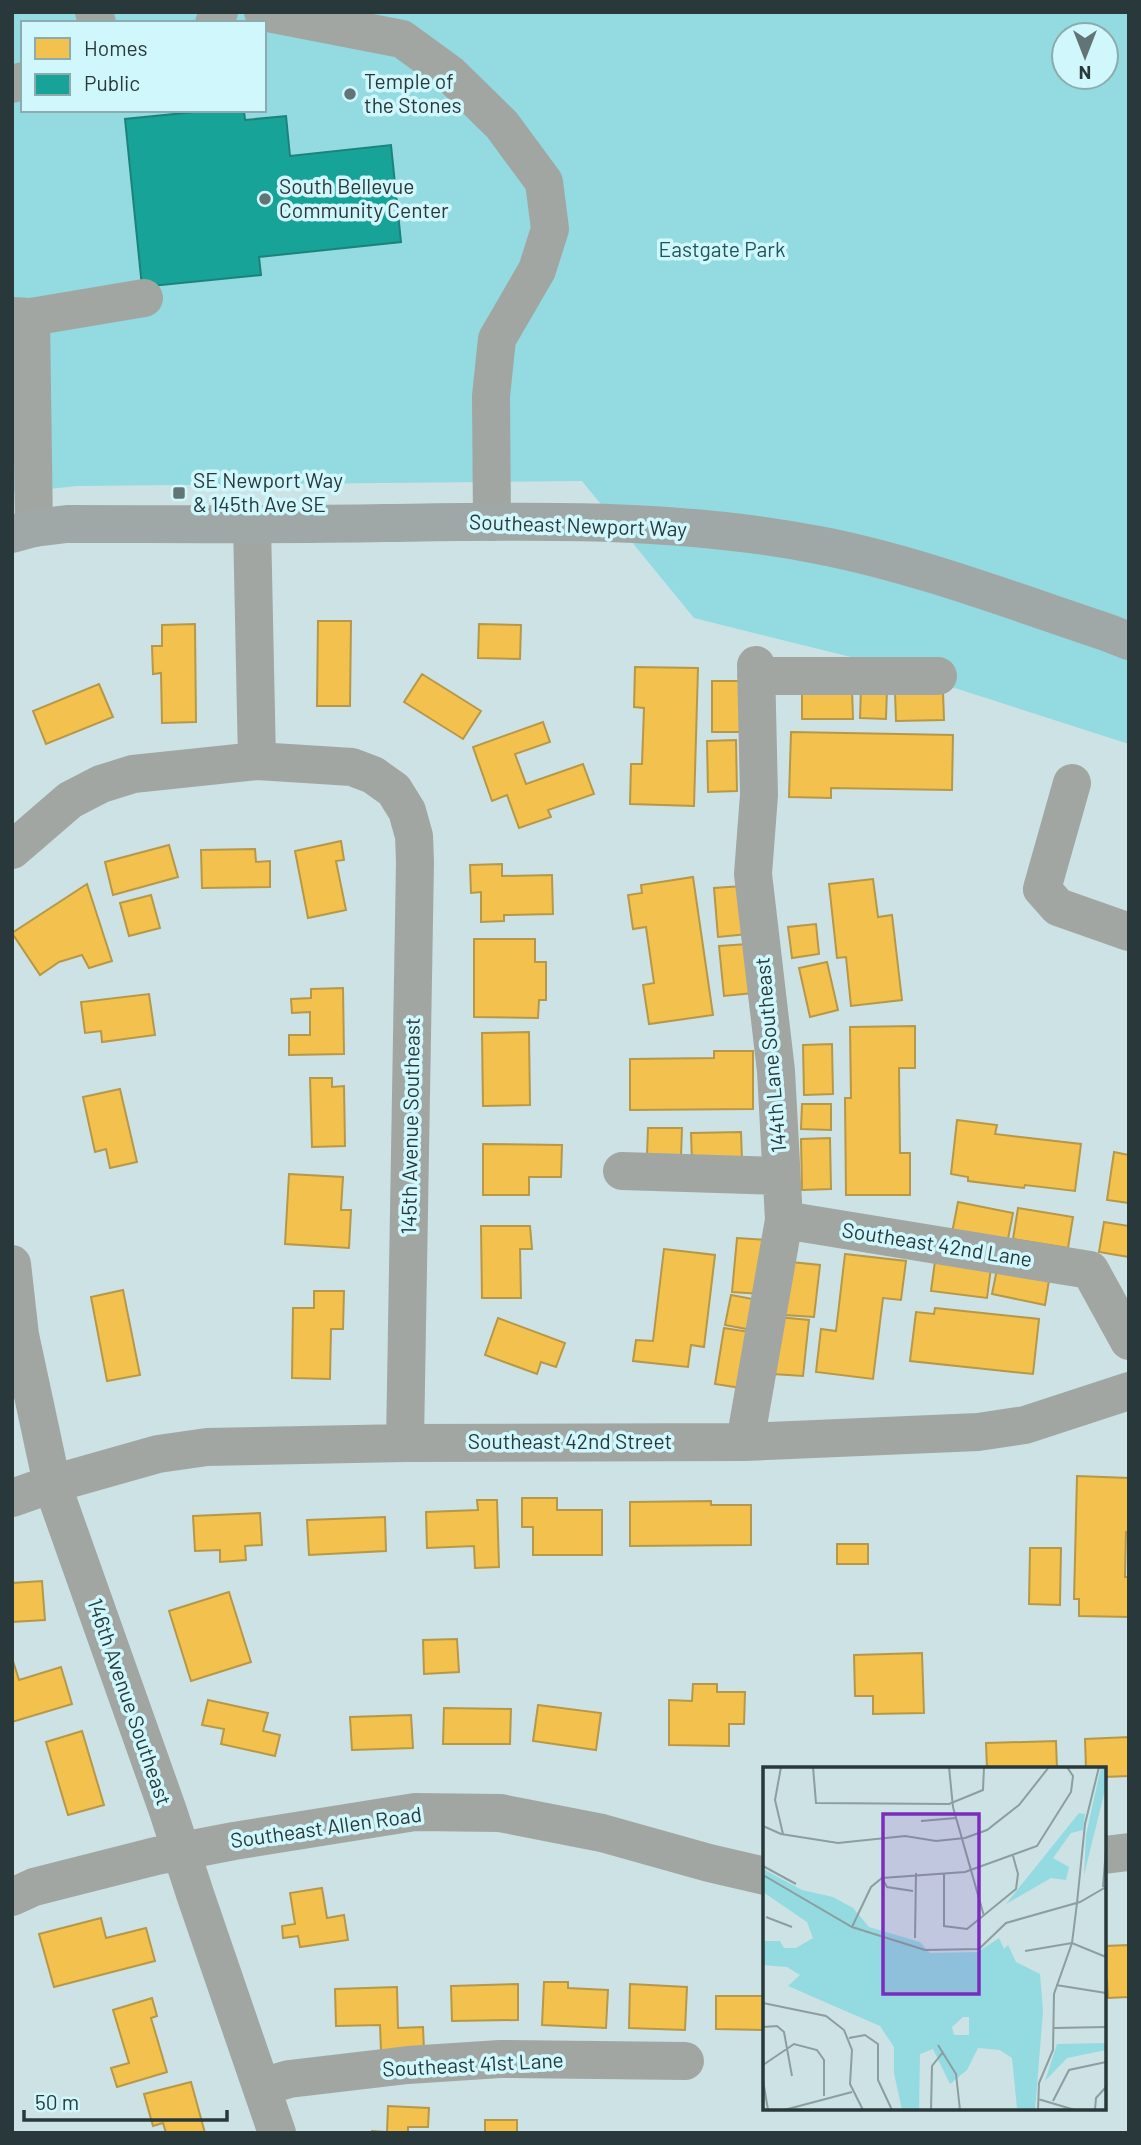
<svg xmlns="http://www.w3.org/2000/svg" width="1141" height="2145" viewBox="0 0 1141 2145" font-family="Barlow,sans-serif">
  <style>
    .green { fill: #93dae1; fill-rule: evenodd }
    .homes { fill: #f2c14e; stroke: #b69848; stroke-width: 2 }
    .public { fill: #17a398; stroke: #1c837c; stroke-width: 2 }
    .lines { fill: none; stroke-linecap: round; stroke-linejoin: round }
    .minor { stroke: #a2a6a3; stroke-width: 38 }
    .major { stroke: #a0a8a7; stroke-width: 38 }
    .poi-dot { fill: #627476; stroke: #d0f7fc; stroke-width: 2.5 }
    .labels { text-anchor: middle; stroke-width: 7; stroke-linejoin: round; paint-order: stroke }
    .poi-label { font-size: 21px; fill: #29383a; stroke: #d0f7fc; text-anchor: start }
    .park-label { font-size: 21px; fill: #20565b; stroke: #d0f7fc }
    .street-label { font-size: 21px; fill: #29383a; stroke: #d0f7fc }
    .inset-road { fill: none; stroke: #8b9ea0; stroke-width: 2 }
    .view { fill: #7b2cbf; fill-opacity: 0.15; stroke: #7b2cbf; stroke-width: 3.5 }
    .inset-edge { fill: none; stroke: #29383a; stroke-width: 3.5 }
  </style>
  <rect width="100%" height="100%" fill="#cde2e4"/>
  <path class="green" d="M12,12H1129V744L883,665L694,618L582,481L77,486L12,493ZM23,23H264V110H23ZM1064,35H1106V77H1064Z"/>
  <path class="homes" d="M318,621H351L350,706H317Z
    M195,624L196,722L162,723L161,673L153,674L152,646H162V625Z
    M479,624L521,625L520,659L478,658Z
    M635,667L698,668L694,806L630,804L631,764H642L644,708L634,707Z
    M422,674L481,711L463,739L404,702Z
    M712,681H741V732H712Z
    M99,684L113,717L46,744L33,711Z
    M852,688L853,719H802V689Z
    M861,688L887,689L886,719L860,718Z
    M943,691L944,720L896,721L895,692Z
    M543,722L550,742L515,754L526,784L583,764L594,794L548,810L551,817L519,828L507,795L492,801L473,747Z
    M791,732L953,735L952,790L831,788V798L789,797Z
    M736,740L737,791L708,792L707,741Z
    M341,841L344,860L336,861L346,910L308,918L295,851Z
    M169,845L178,877L113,895L105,862Z
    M255,849L256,862L270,861V887L202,888L201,850Z
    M502,864V876L552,875L553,914L504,915V921L481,922V892L471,893L470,865Z
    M693,877L713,1015L649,1024L643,985L654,983L646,927L633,929L628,895L642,893L641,885Z
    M873,879L878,917L892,915L902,1000L851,1006L846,957L837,958L829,884Z
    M87,884L112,961L89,968L82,955L59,962L40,975L12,933Z
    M743,886L748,934L718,937L714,888Z
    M151,895L160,928L129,936L120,903Z
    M816,924L819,954L792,958L788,927Z
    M474,939H535V962H546V1000H539L538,1018L474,1017Z
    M748,944L753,993L724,996L719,946Z
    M827,962L838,1010L810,1017L799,968Z
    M343,988L344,1054L289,1055V1035H310V1012L292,1013L291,999L311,998V989Z
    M149,994L155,1035L102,1042L101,1031L85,1033L81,1002Z
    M915,1026V1068H899L900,1153H910V1195H846L845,1098H851L850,1027Z
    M529,1032L530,1105L483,1106L482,1033Z
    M832,1044L833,1094L804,1095L803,1045Z
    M714,1051H753V1109L630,1110V1059L714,1058Z
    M310,1078H332V1087L344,1086L345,1146L312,1147Z
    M120,1089L137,1162L110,1168L106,1149L95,1152L83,1097Z
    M802,1104H831V1130L801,1129Z
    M957,1120L997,1125L995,1134L1081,1144L1075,1191L1025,1185L1024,1188L968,1181V1177L951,1174Z
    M648,1128H682L681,1157L647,1155Z
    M741,1132L742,1162H692L691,1133Z
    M830,1138L831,1189L802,1190L801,1139Z
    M483,1144L562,1145L561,1177H529V1195H483Z
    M1114,1152L1129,1155V1203L1107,1200Z
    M289,1174L343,1177L341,1210H351L349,1248L285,1244Z
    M958,1202L1013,1213L1007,1244L952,1233Z
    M1018,1208L1073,1217L1068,1248L1013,1239Z
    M1104,1222L1129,1226V1257L1099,1252Z
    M481,1226H530L532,1249H520L521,1298H482Z
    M737,1238L766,1240L761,1294L732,1292Z
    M664,1249L715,1255L704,1347L691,1345L688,1367L633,1361L636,1340L653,1341Z
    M845,1254L906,1261L901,1300L883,1298L873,1379L816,1372L821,1329L836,1331Z
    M935,1261L991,1268L987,1298L931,1291Z
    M791,1262L820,1265L814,1317L785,1315Z
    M998,1264L1050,1274L1045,1305L992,1294Z
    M123,1290L140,1375L107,1381L91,1297Z
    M314,1291H344L343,1329H331L330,1379L292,1378L293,1308H314Z
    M731,1295L758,1300L752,1330L725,1325Z
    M935,1308L1039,1319L1033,1374L910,1361L916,1312L934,1314Z
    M778,1317L809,1320L803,1376L773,1374Z
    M498,1318L565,1343L556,1367L541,1362L537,1374L485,1355Z
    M724,1328L750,1332L741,1388L715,1384Z
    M1077,1476L1129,1478V1532H1126L1125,1577H1129V1617L1079,1616V1599H1074Z
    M522,1498H557V1510H602V1555H533V1527H522Z
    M477,1500H497L499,1567L475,1568L474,1546L427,1548L426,1512L478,1510Z
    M711,1501V1505H751V1545L630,1546V1502Z
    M260,1513L262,1545L245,1546L246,1560L220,1562V1550L195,1551L193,1516Z
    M385,1517L386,1551L309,1555L307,1520Z
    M837,1544H868V1564H837Z
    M1030,1548H1061L1060,1605L1029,1604Z
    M42,1581L45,1620L12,1622V1583Z
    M229,1592L251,1662L191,1681L169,1611Z
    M457,1639L459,1672L424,1674L423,1640Z
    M922,1653L924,1713L873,1714V1696H855L854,1655Z
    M12,1658L19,1680L61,1667L72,1704L12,1722Z
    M693,1684H717V1692H745L744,1724H729V1746L669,1745V1700L692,1701Z
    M208,1700L268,1713L263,1731L280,1735L275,1756L221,1744L224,1729L202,1725Z
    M538,1705L601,1713L596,1750L533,1741Z
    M444,1708L511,1709L510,1744H443Z
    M411,1715L413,1748L352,1750L350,1717Z
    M82,1731L104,1805L68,1815L46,1742Z
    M1129,1737V1776L1104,1777V1769H1086L1085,1739Z
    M1056,1741L1057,1769H987L986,1743Z
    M322,1888L327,1918L344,1915L348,1940L300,1947L298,1936L283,1938L282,1926L295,1924L290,1893Z
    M101,1918L106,1938L146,1928L155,1961L54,1987L39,1934Z
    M1129,1945V1997L1108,1998L1107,1980H1104V1946Z
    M544,1982H568V1988L608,1990L606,2028L542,2025Z
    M518,1984V2020L452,2021L451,1986Z
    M630,1984L687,1987L685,2030L629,2028Z
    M397,1987L398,2028L423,2027L424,2050L381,2051L380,2025L336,2026L335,1989Z
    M716,1996H765V2030L716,2029Z
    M152,1998L157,2016L151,2018L167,2072L117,2087L111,2068L129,2063L113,2010Z
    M191,2082L205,2133H166L163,2123L153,2126L144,2094Z
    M388,2106L429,2108L428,2127H408V2133H372V2131L387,2132Z
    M485,2120H517V2133H485Z"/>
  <path class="public" d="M214,110H244L245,120L286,116L290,156L391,145L401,242L259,257L261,275L142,287L125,119Z"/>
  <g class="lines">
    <path class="minor" d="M94,12L97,23
      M263,12L402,39L450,74L502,125L544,182L550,229L537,270L497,339L491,396L492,522
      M214,23L219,12
      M12,84L23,81
      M12,316L31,317L144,298
      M31,317L34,528
      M252,524L257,761
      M756,676H938
      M1072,783L1042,889L1058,907L1129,932
      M12,850L70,800L101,784L133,774L257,761L352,767L373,775L394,790L407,811L414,836L415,862L405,1443
      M622,1171L781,1176
      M784,1220L1090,1270L1129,1341
      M12,1264L20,1335L52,1484L168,1811L195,1894L277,2133
      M745,1442L784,1220L776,1071L753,874L759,795L756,665
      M12,1498L52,1484L158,1454L207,1447L405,1443L745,1442L978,1432L1025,1425L1129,1391
      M1104,1855L1129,1852
      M12,1897L34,1887L156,1856L234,1841L415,1812L500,1813L602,1833L709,1863L765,1876
      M262,2087L289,2079L408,2065L500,2059L685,2061"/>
    <path class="major" d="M12,534L34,528L67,524C173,524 279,525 385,523C528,521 676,517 818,545C913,563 1013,601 1106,632L1129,641"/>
  </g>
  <g class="poi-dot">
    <circle cx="350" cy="94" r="7"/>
    <circle cx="265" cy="199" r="7"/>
    <rect x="172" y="486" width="14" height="14" rx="3.5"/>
  </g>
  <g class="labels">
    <g class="poi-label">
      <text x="364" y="89">Temple of<tspan x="364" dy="24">the Stones</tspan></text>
      <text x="279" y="194">South Bellevue<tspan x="279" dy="24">Community Center</tspan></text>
      <text x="193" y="488">SE Newport Way<tspan x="193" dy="24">&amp; 145th Ave SE</tspan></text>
    </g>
    <g class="park-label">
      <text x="722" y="257">Eastgate Park</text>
    </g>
    <g class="street-label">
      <text transform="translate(578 526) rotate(2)" y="7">Southeast Newport Way</text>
      <text transform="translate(771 1055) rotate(-95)" y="7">144th Lane Southeast</text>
      <text transform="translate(411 1126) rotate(-89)" y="7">145th Avenue Southeast</text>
      <text transform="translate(937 1245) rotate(9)" y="7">Southeast 42nd Lane</text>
      <text x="570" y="1449">Southeast 42nd Street</text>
      <text transform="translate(129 1702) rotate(71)" y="7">146th Avenue Southeast</text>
      <text transform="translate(326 1828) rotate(-8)" y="7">Southeast Allen Road</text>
      <text transform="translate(473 2065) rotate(-3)" y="7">Southeast 41st Lane</text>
    </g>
  </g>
  <g transform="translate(763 1767)">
    <rect width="343" height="343" fill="#cde2e4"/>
    <path d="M338,0H343V19L321,108L323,68ZM316,46L322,47L320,63L308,66L290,91L306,100L303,113L288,111L243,137ZM0,102L39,123L70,130L90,141L106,160L157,175L167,186L215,185L236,171L241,182L245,178L253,195L277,207L280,244L272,343L254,341L249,291L237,283L215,281L204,303L187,317L170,282L157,287L156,343H139L131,306V280L117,259L25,219L37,208L24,200L0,198V174H17L21,181H33L50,171L44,155L0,125ZM200,250H206V268H191L189,260ZM343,276V283L304,291L282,314L294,277Z" fill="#93dae1" fill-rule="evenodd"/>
    <path class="inset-road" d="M18,0L12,33L20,67M50,0L53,36L186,37L220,23L221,0M186,0L190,40L221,149M158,54L193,51M0,59L18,67L75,76L142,69L173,74L202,71L224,63L256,38L286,0M0,99L33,117M181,106V159L204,162L253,122L255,107L250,89M0,108L89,160L162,183L216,182L243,156L317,135L343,120M119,111L124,120L150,124M340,120L343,82M314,136L322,57L336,0M3,150L29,160M89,160L108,120L119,111L202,105L274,79L308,25L310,9L304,0M152,171L153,106M262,184L309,176L343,190M293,218L343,226M0,236L63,249L81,263L89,283L87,317L100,343M0,260L14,259L21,265L29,309M291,261L343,260M86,271L102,268L115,277V313L129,343M175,278L193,307L197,343M0,298L31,277L54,283L61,293V329M0,313L5,343M275,332L312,343M290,334L306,303L343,295M21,343L89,325M168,343L169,299L180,285M275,343L276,316L290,283L291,227L309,176L314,136M332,343L333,331L343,320"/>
    <path class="view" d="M120,47H216V227H120Z"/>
    <rect width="343" height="343" class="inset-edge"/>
  </g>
  <rect width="1141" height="2145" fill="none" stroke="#29383a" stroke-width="28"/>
  <rect x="21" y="21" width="245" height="91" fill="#d0f7fc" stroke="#8dabae" stroke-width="2"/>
  <rect x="35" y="38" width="35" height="21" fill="#f2c14e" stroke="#8dabae" stroke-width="2"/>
  <text x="84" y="56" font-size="21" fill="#29383a">Homes</text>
  <rect x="35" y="74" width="35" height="21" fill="#17a398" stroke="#8dabae" stroke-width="2"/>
  <text x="84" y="91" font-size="21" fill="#29383a">Public</text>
  <g transform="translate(1085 56) rotate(180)"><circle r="33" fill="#d0f7fc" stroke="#8dabae" stroke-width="2"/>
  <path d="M0-5L12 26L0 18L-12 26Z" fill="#627476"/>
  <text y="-10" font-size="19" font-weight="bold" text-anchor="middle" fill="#29383a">N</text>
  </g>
  <path d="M24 2110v10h203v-10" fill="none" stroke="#29383a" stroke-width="3.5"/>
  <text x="35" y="2110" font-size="21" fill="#29383a" stroke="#d0f7fc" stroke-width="5" paint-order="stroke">50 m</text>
</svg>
